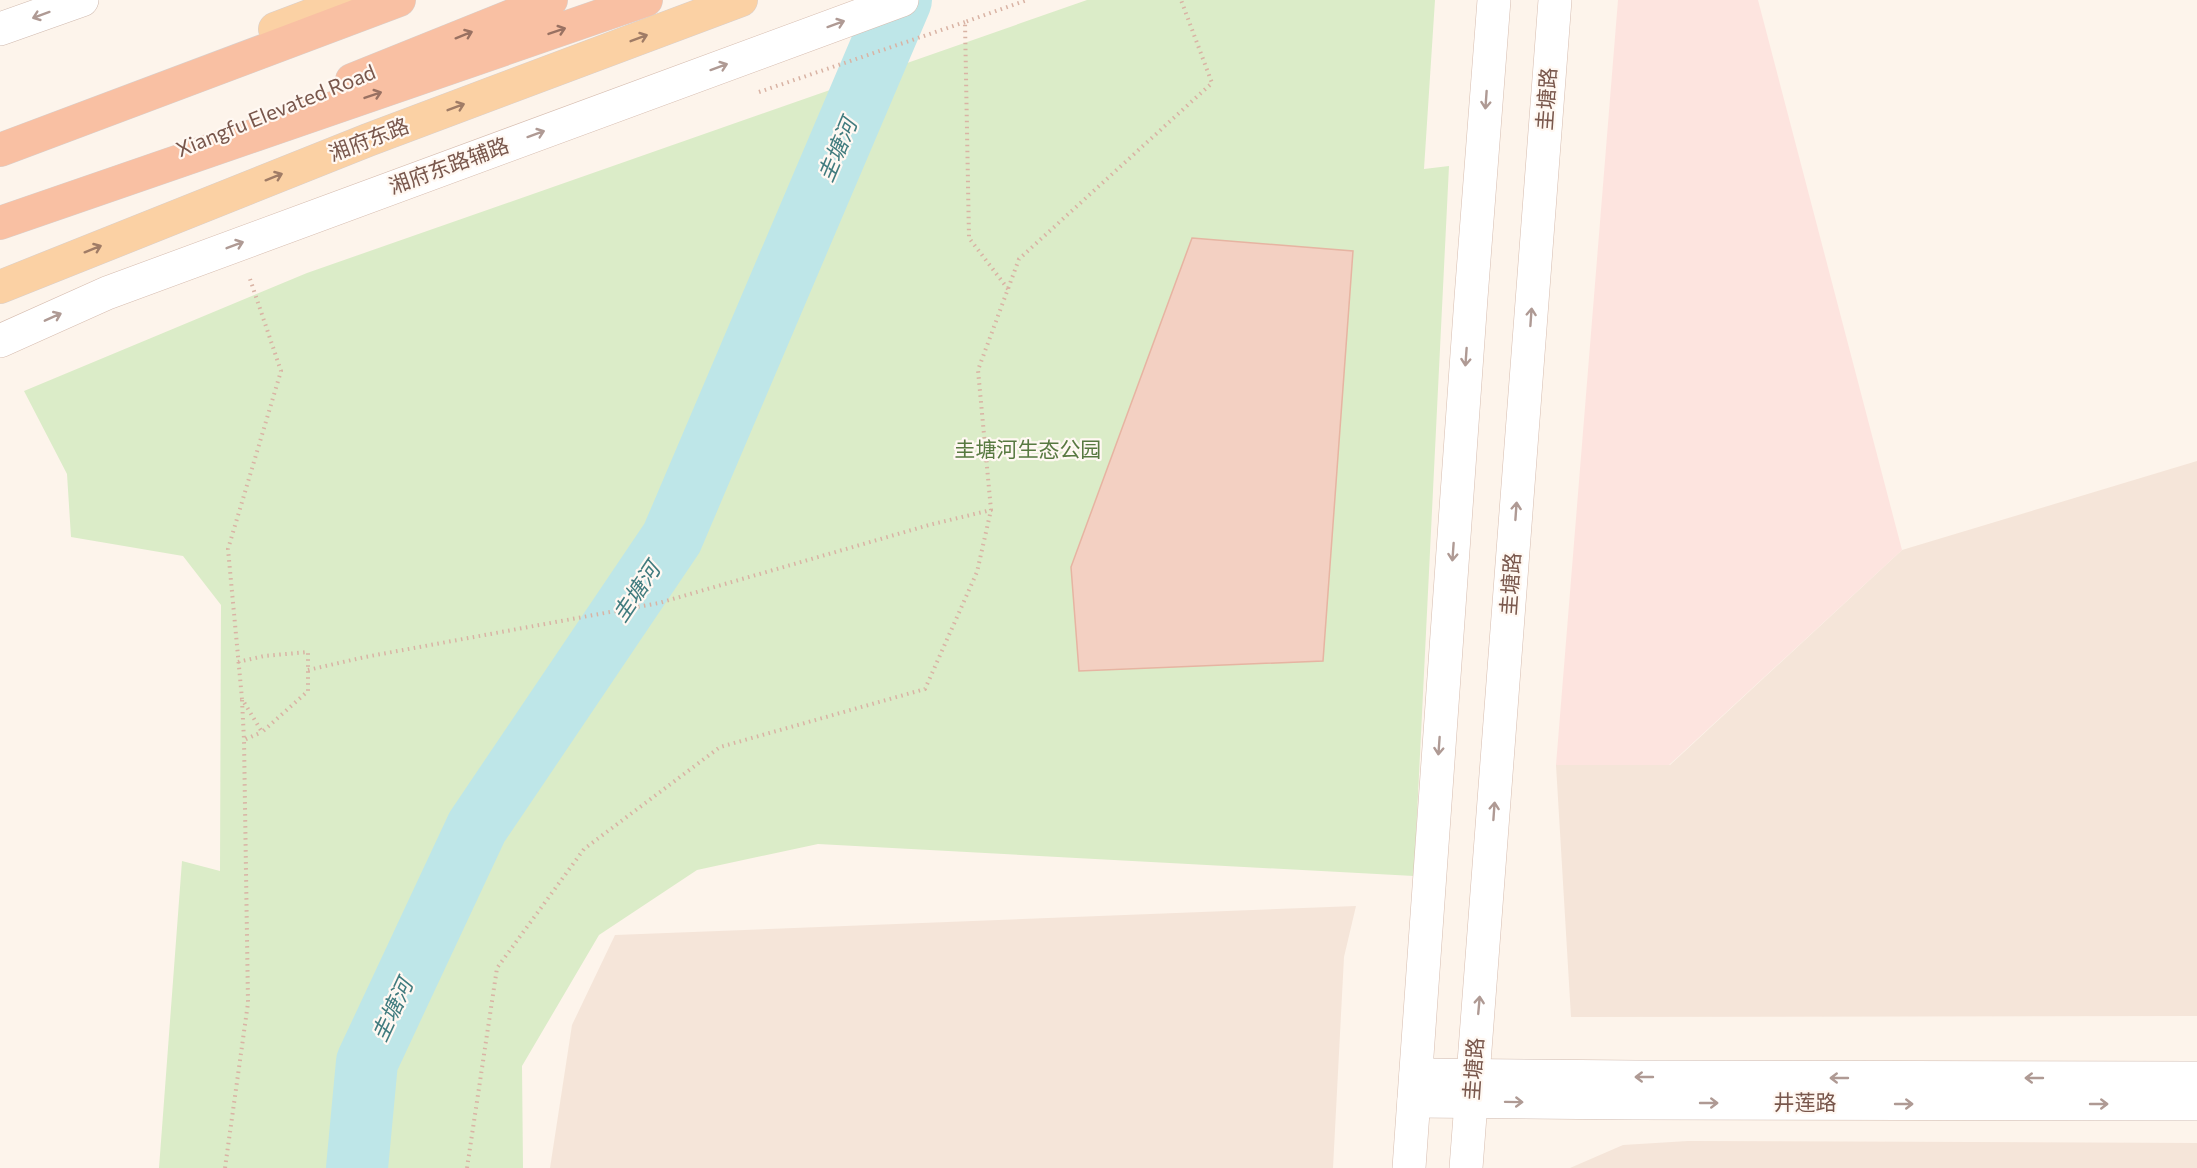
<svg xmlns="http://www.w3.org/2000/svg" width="2197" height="1168" viewBox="0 0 2197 1168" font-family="Commissioner,'Noto Sans SC',sans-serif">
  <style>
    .residential { fill: #f5e5d9 }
    .commercial { fill: #fde4df }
    .green { fill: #dbecc8 }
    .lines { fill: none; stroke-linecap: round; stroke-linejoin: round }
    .river { stroke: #bee6e8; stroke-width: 62 }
    .building { fill: #f3d0c2; stroke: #e6b4a2; stroke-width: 1.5 }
    .tertiary-casing { stroke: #d0baaf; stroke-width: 34 }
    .secondary-casing { stroke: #d6bcaf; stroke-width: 34 }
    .primary-casing { stroke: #d9d0cd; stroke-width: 34 }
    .trunk-casing { stroke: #d9d0cd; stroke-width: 34 }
    .path { stroke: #d9b3a4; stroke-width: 4; stroke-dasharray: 1.5 4.5; stroke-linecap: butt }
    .tertiary { stroke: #fff; stroke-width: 33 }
    .secondary { stroke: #fff; stroke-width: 33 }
    .primary { stroke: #fbd1a4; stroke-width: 33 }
    .trunk { stroke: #f9c0a3; stroke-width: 33 }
    .oneway { stroke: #af9a94 }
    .oneway2 { stroke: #997162 }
    .oneway3 { stroke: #a07c66 }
    .labels { text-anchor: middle; stroke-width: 4.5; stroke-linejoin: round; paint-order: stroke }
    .street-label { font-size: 21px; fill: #79574c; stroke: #fff8f2 }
    .park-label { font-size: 21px; fill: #587941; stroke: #fff8f2 }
    .water-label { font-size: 22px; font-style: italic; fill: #407b7e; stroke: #fff8f2 }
  </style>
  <rect width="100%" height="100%" fill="#fdf4eb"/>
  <path class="residential" d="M2197,461V1016L1571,1017L1556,765H1670L1902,550Z
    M1356,906L1344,957L1333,1168H550L572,1025L615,935Z
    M1688,1141L2197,1143V1168H1570L1623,1145Z"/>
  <path class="commercial" d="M1618,0H1758L1902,550L1669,765H1556Z"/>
  <path class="green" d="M1087,0H1435L1424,169L1449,166L1414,876L818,844L697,870L599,935L522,1066L523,1168H159L182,861L220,871L221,605L183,556L71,537L67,474L24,391L307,273Z"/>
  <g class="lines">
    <path class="river" d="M357,1168L367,1062L477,827L672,538L901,0"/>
  </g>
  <path class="building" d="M1192,238L1353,251L1323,661L1079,671L1071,567Z"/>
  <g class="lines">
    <g class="tertiary-casing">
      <path id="tertiary" d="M0,29L82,0
        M1416,1075L1636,1077L2197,1078
        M1414,1101L1633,1103L2197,1104"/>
    </g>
    <g class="secondary-casing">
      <path id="secondary" d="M0,341L107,293L902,0
        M1409,1168L1471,298L1494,0
        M1466,1168L1555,0"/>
    </g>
    <g class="primary-casing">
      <path id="primary" d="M275,29L351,0
        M0,287L368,140L741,0"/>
    </g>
    <g class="trunk-casing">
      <path id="trunk" d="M352,80L551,0
        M0,150L399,0
        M0,223L646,0"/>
    </g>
    <path class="path" d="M759,92L965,22
      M1008,289L969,238L965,22L1027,0
      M238,662L264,656L308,652V691L262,732L242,699L228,549L281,371L249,276
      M308,670L365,657L659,603L929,525L991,510L978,370L1019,259L1212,83L1181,0
      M242,700L244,740L262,732
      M225,1168L248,1003L244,740
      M467,1168L497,968L584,849L720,747L925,689L977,572L991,510"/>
    <use href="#tertiary" class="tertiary"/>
    <use href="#secondary" class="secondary"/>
    <use href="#primary" class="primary"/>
    <use href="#trunk" class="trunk"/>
  </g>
  <defs><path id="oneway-shaft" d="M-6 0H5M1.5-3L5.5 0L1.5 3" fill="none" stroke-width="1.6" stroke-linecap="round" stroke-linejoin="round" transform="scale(1.5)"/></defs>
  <g class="oneway">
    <use href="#oneway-shaft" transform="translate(41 15) rotate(160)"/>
    <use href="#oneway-shaft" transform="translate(836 24) rotate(-20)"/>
    <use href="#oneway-shaft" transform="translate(719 67) rotate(-20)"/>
    <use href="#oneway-shaft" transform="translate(1486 100) rotate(94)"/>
    <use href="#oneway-shaft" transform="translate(536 134) rotate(-20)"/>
    <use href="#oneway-shaft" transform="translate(235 245) rotate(-21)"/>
    <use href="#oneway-shaft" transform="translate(53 317) rotate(-24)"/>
    <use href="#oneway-shaft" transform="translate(1531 317) rotate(-86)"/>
    <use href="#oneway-shaft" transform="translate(1466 357) rotate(94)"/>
    <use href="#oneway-shaft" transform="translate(1516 511) rotate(-86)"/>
    <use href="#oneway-shaft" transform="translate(1453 552) rotate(94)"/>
    <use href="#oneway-shaft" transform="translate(1439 746) rotate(94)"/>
    <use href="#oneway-shaft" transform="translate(1494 811) rotate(-86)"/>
    <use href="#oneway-shaft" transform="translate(1479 1005) rotate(-85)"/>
    <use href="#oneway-shaft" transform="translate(1644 1077) rotate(-180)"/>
    <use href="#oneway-shaft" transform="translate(1839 1078) rotate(-180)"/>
    <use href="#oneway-shaft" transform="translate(2034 1078) rotate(-180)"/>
    <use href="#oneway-shaft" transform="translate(1514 1102) rotate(1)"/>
    <use href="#oneway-shaft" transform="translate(1709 1103)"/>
    <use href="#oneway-shaft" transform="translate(1904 1104)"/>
    <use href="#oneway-shaft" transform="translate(2099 1104)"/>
  </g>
  <g class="oneway2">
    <use href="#oneway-shaft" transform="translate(557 31) rotate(-19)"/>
    <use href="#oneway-shaft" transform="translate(464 35) rotate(-22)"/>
    <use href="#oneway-shaft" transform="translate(373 95) rotate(-19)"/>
  </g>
  <g class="oneway3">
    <use href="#oneway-shaft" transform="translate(639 38) rotate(-21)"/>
    <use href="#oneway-shaft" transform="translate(456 107) rotate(-21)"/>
    <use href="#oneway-shaft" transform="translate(274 177) rotate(-22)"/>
    <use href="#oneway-shaft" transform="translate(93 249) rotate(-22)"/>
  </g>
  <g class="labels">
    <g class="street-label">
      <text transform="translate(1547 99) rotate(-86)" y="7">圭塘路</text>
      <text transform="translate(276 111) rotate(-22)" y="7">Xiangfu Elevated Road</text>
      <text transform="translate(369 140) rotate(-21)" y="7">湘府东路</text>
      <text transform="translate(449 166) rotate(-20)" y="7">湘府东路辅路</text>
      <text transform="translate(1511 584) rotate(-86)" y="7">圭塘路</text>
      <text transform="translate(1474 1069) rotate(-86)" y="7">圭塘路</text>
      <text x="1805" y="1110">井莲路</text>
    </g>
    <g class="park-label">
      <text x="1028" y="457">圭塘河生态公园</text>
    </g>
    <g class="water-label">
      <text transform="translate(837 150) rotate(-67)" y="8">圭塘河</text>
      <text transform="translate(636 592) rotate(-56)" y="8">圭塘河</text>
      <text transform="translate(392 1010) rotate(-65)" y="8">圭塘河</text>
    </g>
  </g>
</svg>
